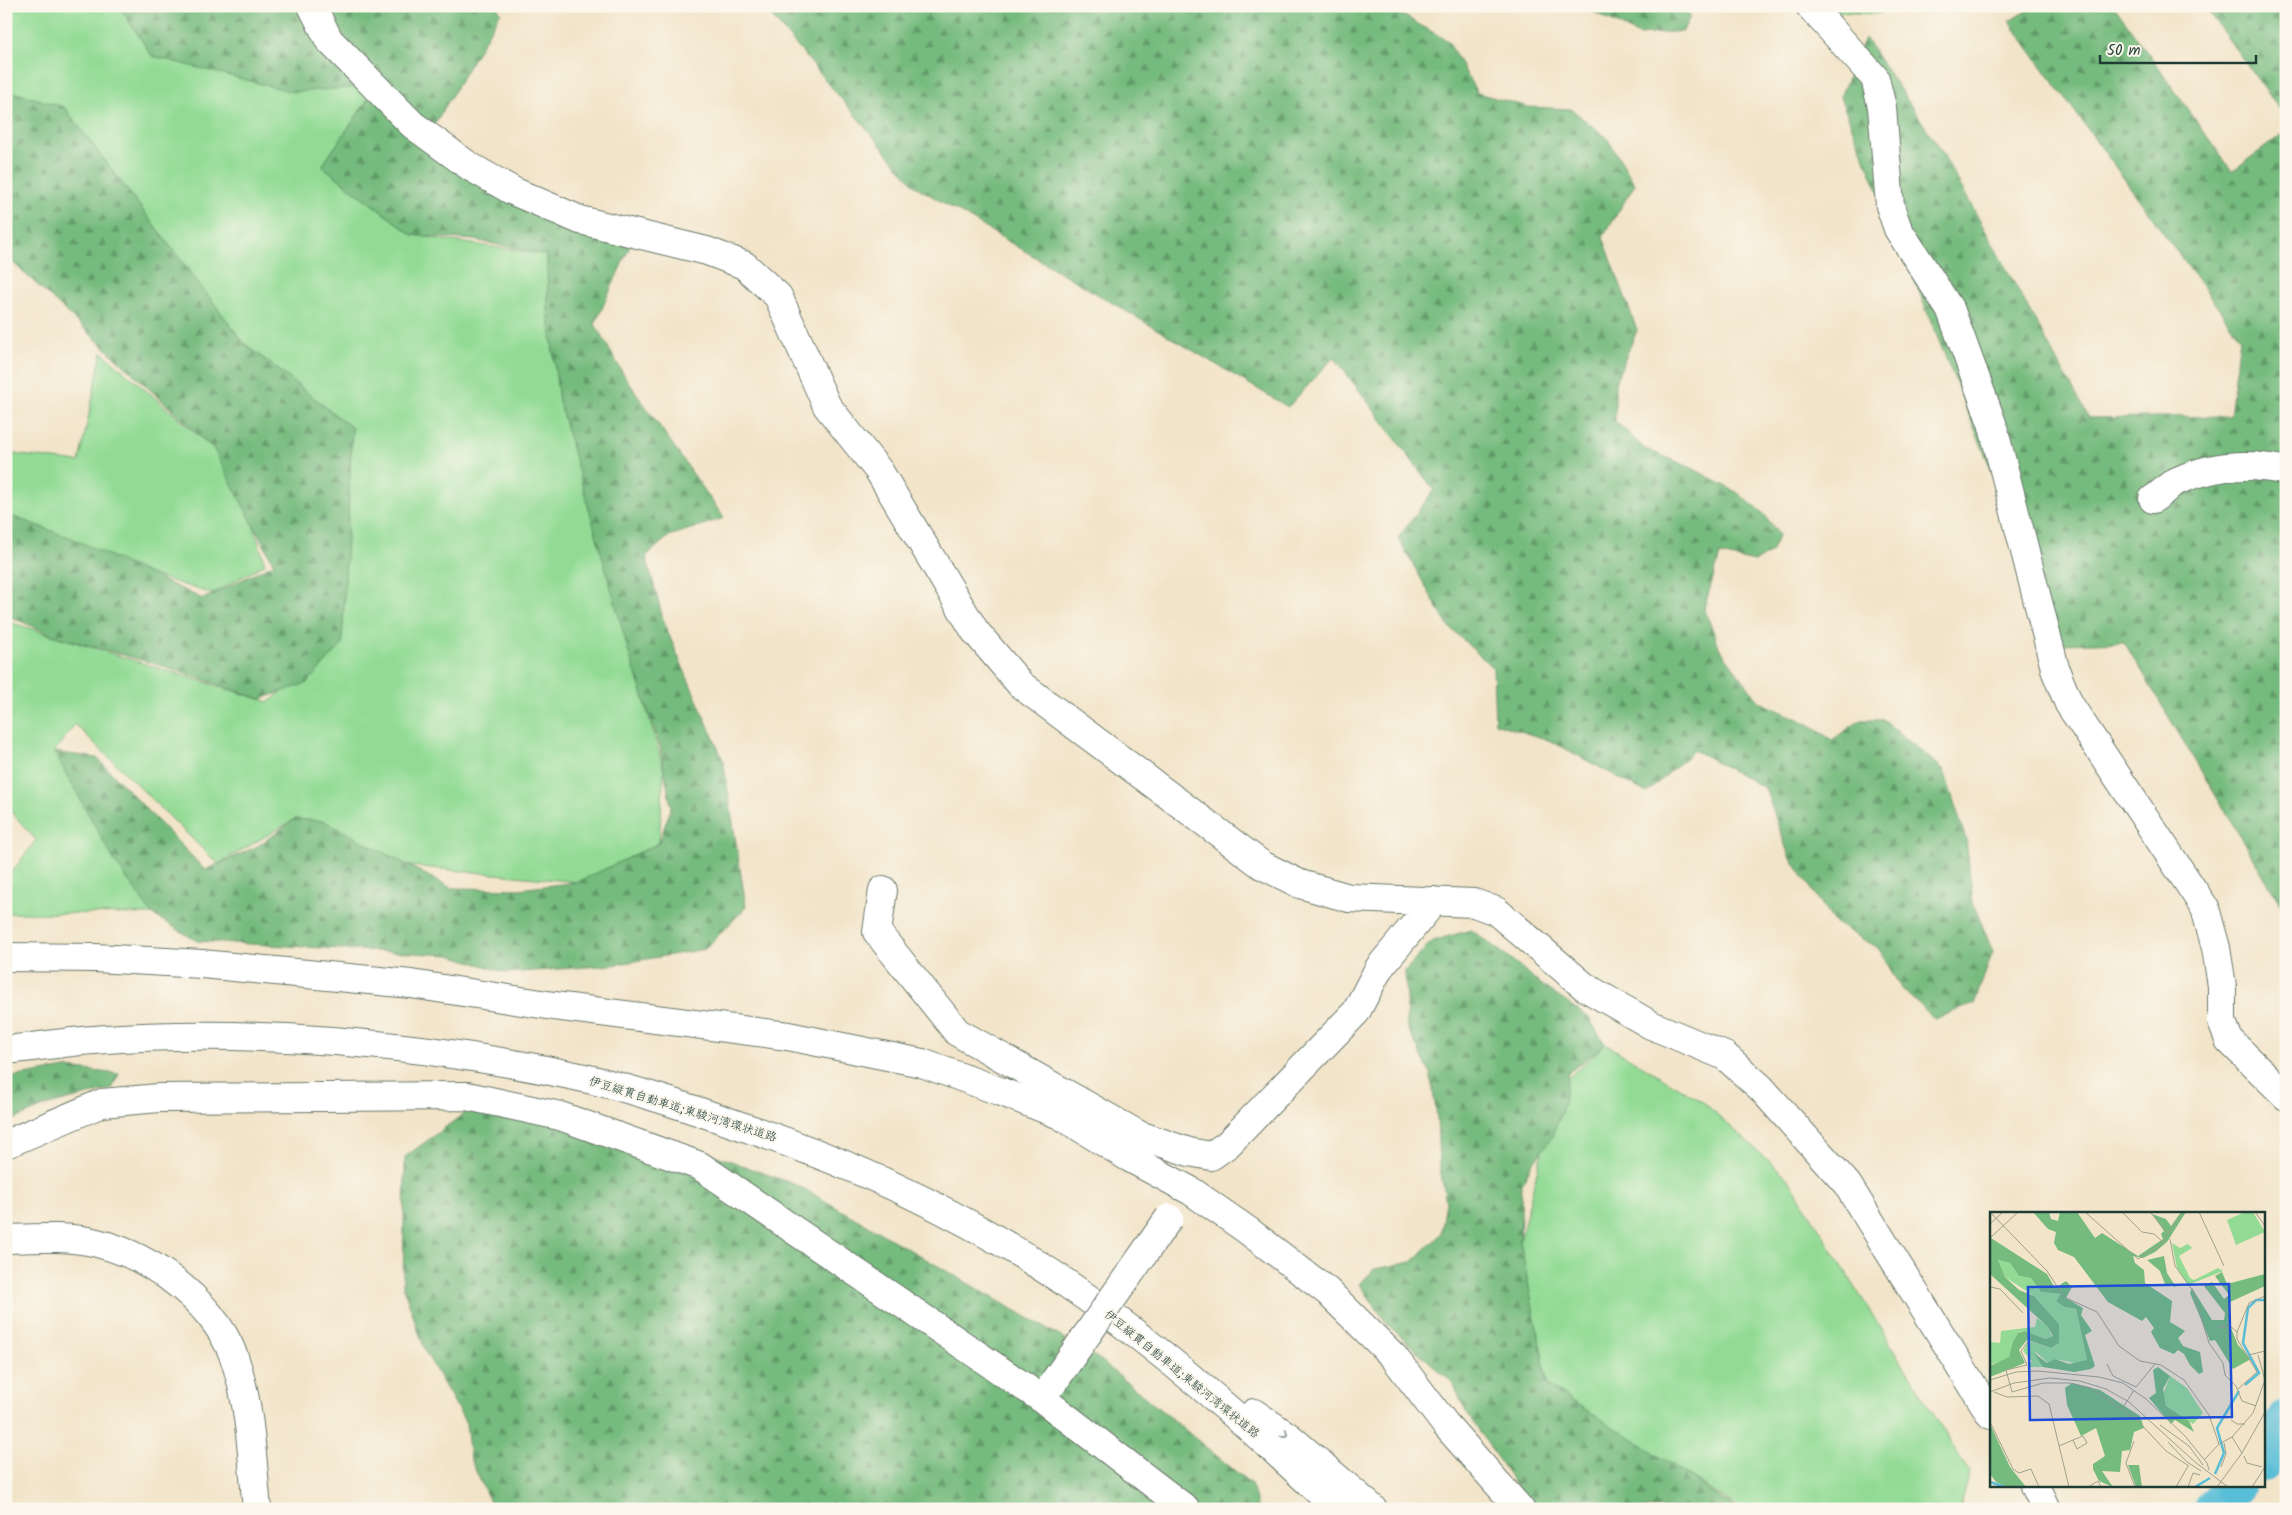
<svg xmlns="http://www.w3.org/2000/svg" width="2292" height="1515" viewBox="0 0 2292 1515" font-family="Kalam,'Klee One',sans-serif">
  <style>
    .grass { fill: #93db95; stroke: #598c64 }
    .forest { fill: url(#forest-firs); stroke: #4a7c59 }
    .lines { fill: none; stroke-linecap: round; stroke-linejoin: round }
    .river { stroke: #58bdd6; stroke-width: 38 }
    .minor-casing { stroke: #697768; stroke-width: 30 }
    .highway-casing { stroke: #697768; stroke-width: 30 }
    .minor { stroke: #fff; stroke-width: 28 }
    .highway { stroke: #fff; stroke-width: 28 }
    .minor-bridge-casing { stroke: #697768; stroke-width: 30; stroke-linecap: butt }
    .minor-bridge { stroke: #fff; stroke-width: 28 }
    .oneway { stroke: #8f9e9a }
    .labels { text-anchor: middle; stroke-width: 4; stroke-linejoin: round; paint-order: stroke }
    .street-label { font-size: 12px; fill: #1f3d34; stroke: #fbf7ec }
    .inset-river { fill: none; stroke: #58bdd6; stroke-width: 2.5 }
    .inset-road { fill: none; stroke: #9ea18d; stroke-width: 1 }
    .view { fill: #1d4ed8; fill-opacity: 0.15; stroke: #1d4ed8; stroke-width: 2.5 }
    .inset-edge { fill: none; stroke: #1f3d34; stroke-width: 2.5 }
  </style>
  <defs>
    <pattern id="forest-firs" width="22" height="20" patternUnits="userSpaceOnUse" patternTransform="scale(1.25)"><rect width="22" height="20" fill="#76bb7e"/><path d="M5 1l3.5 6h-7zM16 11l3.5 6h-7z" fill="#609968"/></pattern>
  </defs>
  <rect width="100%" height="100%" fill="#fbf7ec"/>
  <filter id="ink" filterUnits="userSpaceOnUse"><feTurbulence type="fractalNoise" baseFrequency=".02" numOctaves="2"/><feDisplacementMap in="SourceGraphic" scale="10" xChannelSelector="R" yChannelSelector="G"/><feConvolveMatrix kernelMatrix="1 2 1 2 8 2 1 2 1" color-interpolation-filters="sRGB"/></filter>
  <filter id="wash" filterUnits="userSpaceOnUse"><feTurbulence type="fractalNoise" baseFrequency=".0096" numOctaves="4" result="noise"/><feDisplacementMap in="SourceGraphic" scale="20" xChannelSelector="R" yChannelSelector="G"/><feGaussianBlur stdDeviation="1.12" result="paint"/><feColorMatrix in="noise" values="0 0 0 0 0 0 0 0 0 0 0 0 0 0 0 0 0 1.4 0 .05"/><feComposite in="paint" operator="in"/></filter>
  <g filter="url(#wash)">
    <rect width="100%" height="100%" fill="#f2e4c9"/>
    <path class="grass" d="M6,6H119L152,56L377,86L322,166L412,235L547,255L548,310L559,401L664,770L659,843L578,882L410,866L295,819L218,864L75,724L54,752L152,914L6,913V880L36,840L6,806V621L269,702L342,645L352,428L244,343L64,107L6,93Z
      M1821,6H1896L1877,14L1824,11Z
      M102,352L213,448L245,497L265,564L212,594L6,528V453L79,462Z
      M1605,1044L1702,1101L1788,1178L1969,1472L1959,1509H1741L1548,1386L1520,1241L1542,1151L1567,1079Z"/>
    <path class="forest" d="M119,6H304L312,18L332,6H496L501,12L430,132L377,86L293,92L152,56Z
      M763,6H1387L1448,41L1477,93L1528,107L1571,109L1607,138L1635,184L1603,237L1637,330L1615,383V421L1645,449L1692,468L1738,493L1765,515L1779,535L1771,552L1755,562L1720,555L1704,608L1720,649L1760,702L1807,723L1832,740L1861,720H1883L1944,770L1966,840L1973,903L1993,952L1974,1004L1934,1019L1901,988L1879,949L1834,922L1789,856L1765,788L1694,750L1647,793L1551,741L1495,723L1493,668L1448,626L1398,538L1434,490L1334,357L1288,407L915,186Z
      M1582,6H1685L1690,17L1683,31L1639,35Z
      M2035,6H2114L2232,171L2286,132V913L2124,642L2062,644L1840,97L1865,38L1939,147L2089,418L2230,416L2240,338L2009,21Z
      M2204,6H2267L2268,10L2286,6V118Z
      M376,88L460,160L630,246L595,324L625,377L724,518L669,536L646,556L665,626L723,760L746,907L705,949L612,965L507,973L450,955L197,941L152,914L115,862L54,752L97,758L205,870L258,846L295,819L324,821L451,888L519,889L578,882L659,843L671,807L660,747L629,653L559,401L548,310L547,255L474,240L412,235L322,166Z
      M6,90L64,107L244,343L352,428L342,645L307,683L261,699L156,664L55,636L6,615V514L74,539L203,599L274,564L213,448L6,256Z
      M1471,930L1507,956L1544,987L1588,1017L1605,1044L1568,1073L1564,1104L1553,1136L1532,1164L1522,1184L1520,1241L1548,1386L1650,1450L1737,1509H1532L1466,1412L1453,1383L1387,1324L1360,1284L1374,1269L1412,1262L1441,1234L1446,1202L1439,1161L1437,1116L1430,1073L1407,1027L1405,971L1432,941Z
      M66,1068L119,1074L112,1089L48,1105L6,1123V1078Z
      M485,1098L578,1105L799,1186L1096,1357L1251,1484L1259,1509H493L470,1458L466,1423L426,1353L403,1286L405,1157Z"/>
    <g class="lines">
      <path class="river" d="M2263,1462L2286,1421
        M2212,1509L2237,1486"/>
    </g>
  </g>
  <g filter="url(#ink)">
    <g class="lines">
      <g class="minor-casing">
        <path id="minor" d="M312,6L329,40L413,125L469,166L513,191L580,220L707,251L744,265L778,296L827,406L879,471L975,631L1021,685L1262,865L1300,884L1349,898L1474,903L1496,911L1585,987L1651,1025L1725,1056L1761,1088L1847,1184L1991,1415
          M1810,6L1875,78L1882,107L1890,206L1898,229L1951,311L1992,423L2056,672L2069,704L2205,908L2216,948L2222,986V1022L2229,1040L2286,1096
          M2153,499C2162,494 2168,485 2177,481C2212,465 2249,462 2286,471
          M883,890L877,932L957,1032L1139,1135L1189,1152L1211,1156L1228,1144L1356,1012L1379,968L1434,901
          M6,957L95,958L202,964L411,984L554,1006L788,1036L922,1063L1002,1092L1060,1115L1128,1157L1191,1191L1247,1230L1327,1291L1394,1357L1445,1424L1520,1509
          M6,1144L102,1103L159,1098L467,1096L560,1116L700,1166L1045,1401L1186,1509
          M6,1239C36,1238 69,1236 97,1243C155,1257 220,1307 237,1366C251,1412 252,1461 257,1509
          M2035,1486L2046,1509"/>
      </g>
      <g class="highway-casing">
        <path id="highway" d="M6,1050C35,1047 65,1042 94,1040C251,1028 421,1043 575,1076C632,1088 689,1108 744,1127C854,1164 963,1214 1060,1279C1159,1346 1251,1426 1337,1509
          M1254,1413L1289,1437L1373,1509"/>
      </g>
      <use href="#minor" class="minor"/>
      <use href="#highway" class="highway"/>
      <g class="minor-bridge-casing">
        <path id="minor-bridge" d="M1053,1383L1169,1218"/>
      </g>
      <use href="#minor-bridge" class="minor-bridge"/>
    </g>
    <defs><path id="oneway-chevron" d="M-2-3.5L2.5 0L-2 3.5" fill="none" stroke-width="1.6" stroke-linecap="round" stroke-linejoin="round" transform="scale(1.25)"/></defs>
    <use class="oneway" href="#oneway-chevron" transform="translate(1285 1434) rotate(36)"/>
  </g>
  <g class="labels">
    <g class="street-label">
      <text transform="translate(683 1109) rotate(17)" y="4">伊豆縦貫自動車道;東駿河湾環状道路</text>
      <text transform="translate(1182 1374) rotate(39)" y="4">伊豆縦貫自動車道;東駿河湾環状道路</text>
    </g>
  </g>
  <g transform="translate(1990 1212)">
    <rect width="275" height="275" fill="#f2e4c9"/>
    <path d="M255,0H263L275,20L246,33L237,8ZM182,31L190,36L198,32L202,36L189,44L200,66L204,68L228,56L233,59L198,73L187,56ZM7,48L20,51L29,64L41,66L51,80L71,82L66,89L74,95L86,97L97,148L90,152L65,147L58,151L45,139L53,155H37L42,149L33,139L38,129L63,136L69,131V112L44,84L15,65ZM47,106L57,114L62,124L57,127L32,119L28,121L23,129L19,146L0,153V130L10,131L11,119L45,115ZM180,164L197,176L213,201L203,212L176,194L173,182Z" fill="#93db95"/>
    <path d="M43,0H59L61,7L68,9L70,0H87L105,26L112,21L148,44L173,27L171,22L174,19L162,2L176,7L181,14L191,0H196L177,30L165,40L153,46L143,44L145,51L154,58L155,71L182,89L180,110L195,119L188,126L193,134L210,140L213,160L209,162L200,153L194,142L188,138L184,142L170,136L161,120L164,116L156,105L152,109L118,90L84,45L68,38L64,31L66,20L58,17ZM1,26L57,62L65,76L76,69L82,75L76,86L93,96L91,103L102,119L95,123L105,154L101,157L84,160L53,155L44,141L57,151L65,147L79,152L97,148L86,97L74,95L66,89L71,82L51,80L41,66L29,64L20,51L8,48L15,65L29,78L44,84L69,112V131L62,136L37,128L29,138L35,151L0,165V154L19,145L23,129L28,121L34,119L56,127L63,124L57,114L0,62ZM174,44L177,61L186,75L175,72L170,59L157,48ZM232,60L237,72L275,62V74L240,90L241,116L248,133L261,147L243,157L225,128L220,129L200,81L202,76L222,108H234L235,101L214,74L222,70L234,87L239,83L225,64ZM168,155L180,164L173,177L176,194L199,209L204,220L185,208L181,212L159,186L166,181L163,158ZM82,171L110,178L150,204L154,216L144,220L140,238L132,239L130,260L112,259L123,275L109,269L103,257V252L115,244L106,216L91,224L77,193L75,176ZM0,212L20,255L36,275H17L6,270L1,263ZM138,253H149L152,275H146Z" fill="#76bb7e"/>
    <path class="inset-river" d="M255,173L269,161L253,131L258,96L266,88H275M225,262L234,241L227,216L249,179M0,270L15,275M205,275L220,266"/>
    <path class="inset-road" d="M0,0L57,59L74,85L107,100L129,134L150,149L171,153L194,168L219,203L229,232L242,225L263,201L275,168L268,143M95,0L148,47L171,32L193,0M132,0L152,20L164,22L173,30M160,0L177,20M209,0L234,54M265,0L275,14M0,12L13,0M0,26L28,0M180,27L185,54L203,79L219,131L233,151L235,163L246,174L252,189L266,194M0,75L10,77L33,101M228,116L239,113L247,120M39,128L31,139L37,153L16,158L22,180L53,171H80L101,176L148,209L176,239L199,254M259,143L275,139M117,152L123,164L146,175L165,152M0,168L26,160L48,159L109,165L133,171L156,187L195,224L217,251L219,258M248,177L267,160L247,127V120L259,91L275,84M0,180L24,171L60,166L90,169L116,177L139,190L205,250L238,275M4,180L17,185L48,184L59,192L79,275M132,197L144,178M241,208L247,212H255M0,210L23,257L29,261L41,257L49,275M170,213L199,234L213,253M242,225L252,241M144,229L136,251L145,275M178,230L197,250L211,259M69,234L83,228L93,224L97,231L87,237L83,228M254,244L257,251L272,255M214,248L229,232M231,255L236,242L234,231M98,275L108,269L111,275M186,275L198,254M198,275L203,261L210,263M227,275L252,241L275,200M262,275L275,255"/>
    <path class="view" d="M239,72L242,205L40,208L38,75Z"/>
    <rect width="275" height="275" class="inset-edge"/>
  </g>
  <rect width="2292" height="1515" fill="none" stroke="#fbf7ec" stroke-width="25"/>
  <path d="M2100 55v8h156v-8" fill="none" stroke="#1f3d34" stroke-width="2.5"/>
  <text x="2107" y="55" font-size="15" fill="#1f3d34" stroke="#fbf7ec" stroke-width="4" paint-order="stroke">50 m</text>
</svg>
